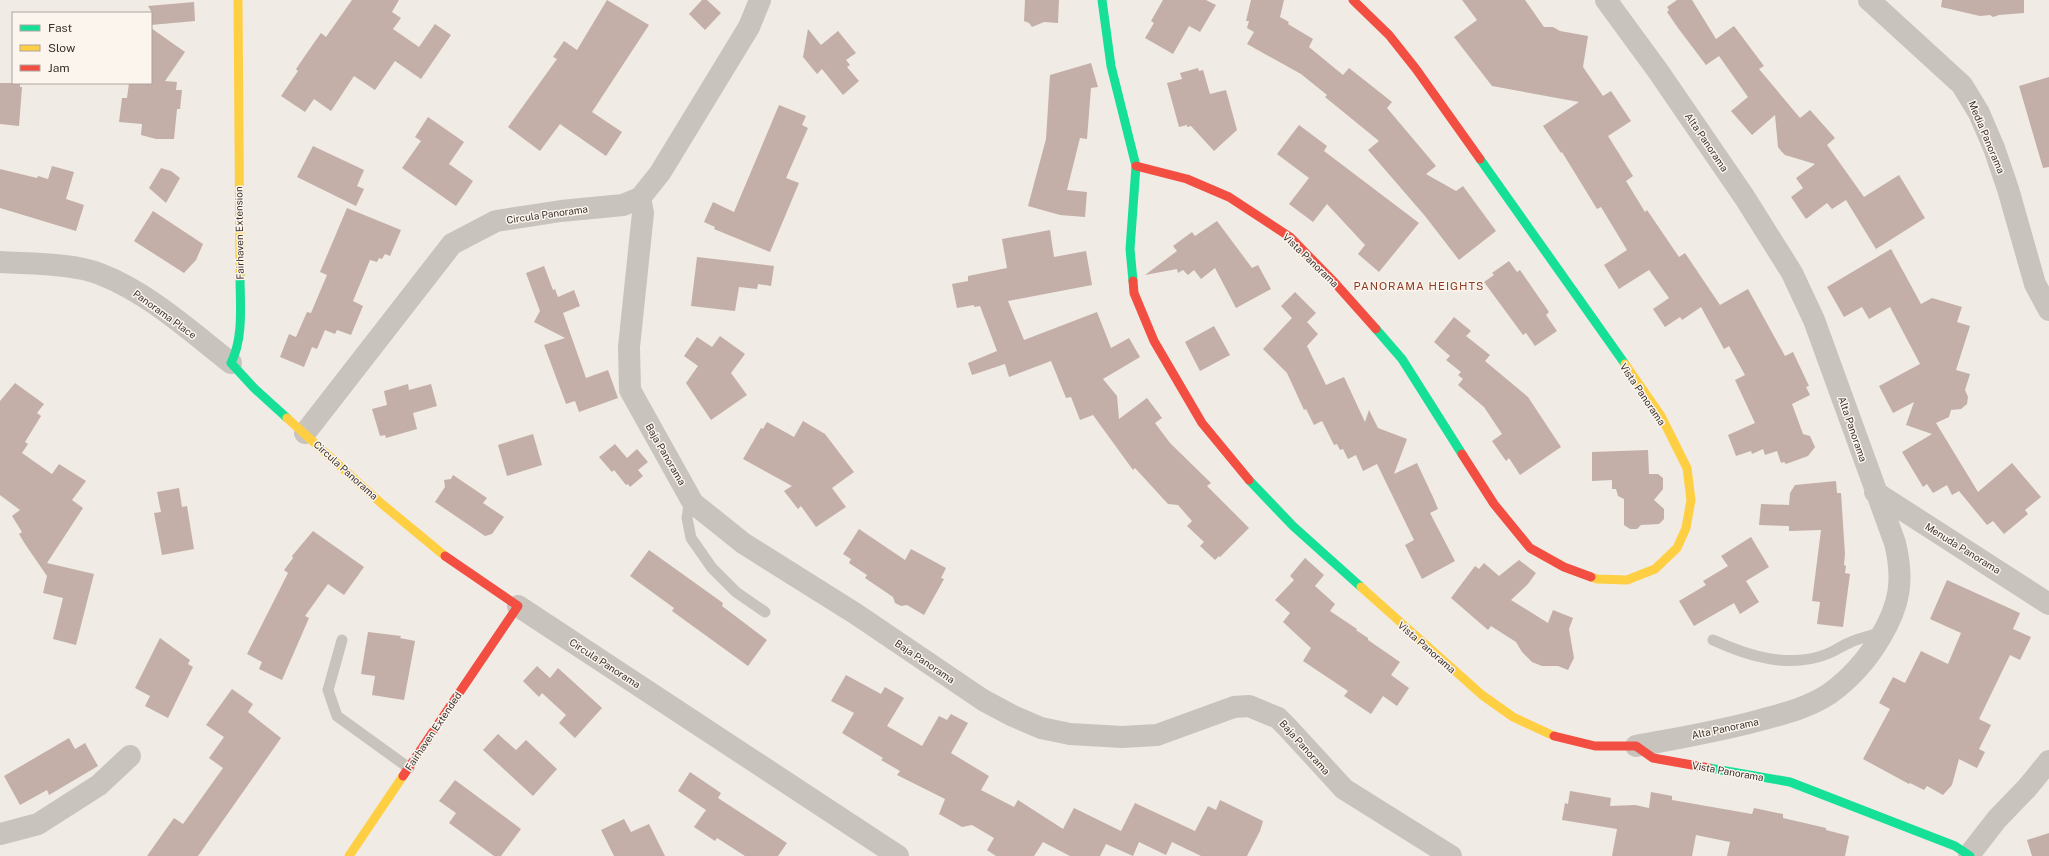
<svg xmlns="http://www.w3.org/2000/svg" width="2049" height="856" viewBox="0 0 2049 856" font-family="'Public Sans',sans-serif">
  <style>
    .building { fill: #c3afa7 }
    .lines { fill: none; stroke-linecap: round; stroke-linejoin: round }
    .lane { stroke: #c9c3be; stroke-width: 11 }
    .street { stroke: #c9c3be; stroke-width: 22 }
    .fast { stroke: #16e098; stroke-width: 9 }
    .slow { stroke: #ffcf43; stroke-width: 9 }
    .jam { stroke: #f24e42; stroke-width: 9 }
    .labels { text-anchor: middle; stroke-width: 3; stroke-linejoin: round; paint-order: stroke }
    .street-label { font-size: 10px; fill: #3b302b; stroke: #fbf5ee }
    .neighbourhood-label { font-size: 11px; letter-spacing: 1px; fill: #8c3b22; stroke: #fbf5ee }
  </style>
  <rect width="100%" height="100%" fill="#f0ebe5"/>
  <path class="building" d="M352,0H399L392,12L401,18L393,29L419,47L435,24L451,35L421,79L395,61L375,90L354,76L331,111L314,99L305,112L281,96L298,71L296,69L309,50L321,33L326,37Z
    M607,0L649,25L592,112L622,132L606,156L560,124L540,151L508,127L557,59L553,57L564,41L577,50Z
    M702,0H707L721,13L705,30L689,14Z
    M1025,0H1059L1058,23L1044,22L1032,27L1029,23L1024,21Z
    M1163,0H1206L1216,5L1200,32L1189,26L1173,54L1145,38L1154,23L1151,21Z
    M1251,0H1284L1280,17L1289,22L1288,24L1313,39L1309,47L1343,75L1349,68L1392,102L1387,108L1436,166L1426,174L1456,191L1463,186L1496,231L1459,260L1425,216L1368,150L1379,141L1325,97L1327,95L1301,74L1247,44L1254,32L1247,28L1249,21H1246Z
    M1462,0H1525L1544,27H1553L1560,31L1588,36L1583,67L1603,96L1611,91L1631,121L1608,136L1633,176L1626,181L1645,212L1647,210L1679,257L1685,253L1720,305L1748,289L1785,356L1793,352L1809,386L1806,387L1810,395L1792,404L1803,434L1810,436L1815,447L1808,456L1786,464L1784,462L1781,463L1777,451L1765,455L1763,449L1752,454L1751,451L1736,456L1728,435L1755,423L1735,380L1745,375L1729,346L1724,349L1701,307L1682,320L1680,317L1665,327L1653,309L1669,298L1649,270L1619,289L1604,265L1627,250L1601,207L1597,209L1562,152L1561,153L1543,126L1579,102L1492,86L1454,37L1477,20Z
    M1677,0H1692L1716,39L1734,26L1764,66L1759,69L1800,118L1810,110L1835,138L1827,145L1864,197L1899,175L1925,218L1876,249L1846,200L1832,209L1827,203L1806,219L1791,197L1803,188L1796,178L1815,164L1785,155L1781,151L1778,147L1775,115L1752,135L1731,111L1748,97L1719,56L1706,65L1678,28L1667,12L1669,10L1667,7Z
    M1942,0H2024V13L1999,15L1993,17L1990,15L1980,16L1941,7Z
    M194,2L195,21L151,25V11L148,6Z
    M151,28L185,52L165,81L177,82L176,90H182L180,109H177L174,139H156L141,135L142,124L119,122L122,98H127L129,83H151Z
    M808,29L821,45L838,31L856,53L846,60L850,65L847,67L859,81L843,95L822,69L817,74L803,57Z
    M1091,63L1098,87L1091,88L1087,139L1080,138L1067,190L1087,192L1085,217L1060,215L1028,206L1046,139L1050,75Z
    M1198,68L1199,71L1203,70L1210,94L1226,90L1237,130L1214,151L1191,126L1187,127V125L1179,127L1167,83L1182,79L1180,73Z
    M2049,77V167L2043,168L2019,86Z
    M0,83H20V87H22L19,126L0,124Z
    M779,105L806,116L802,125L808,128L786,178L799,183L770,252L714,229L715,227L704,222L713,202L734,212Z
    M428,117L464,142L449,164L473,181L456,206L402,168L421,141L415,137Z
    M1299,125L1327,146L1324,151L1419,223L1379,272L1358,254L1365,245L1327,204L1313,222L1289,204L1309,178L1277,154Z
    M313,146L364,170L357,186L364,189L356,206L297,177Z
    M52,166L74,172L66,199L84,205L76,231L0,208V169L37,178L38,176L48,179Z
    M161,168L171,171L180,178L166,203L149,188Z
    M347,208L401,230L390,256L385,254L382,259L379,258L377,262L370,260L353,301L363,306L351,335L337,330L335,334L325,330L317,349L312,347L304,367L280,357L289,334L296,337L307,312L311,313L327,275L320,272Z
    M153,211L203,244L196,260L184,273L134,241Z
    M1217,221L1252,268L1258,265L1271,289L1236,308L1215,268L1201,279L1194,270L1188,275L1183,270L1178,273L1177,269L1145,275L1177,251L1173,246L1192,232L1195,236Z
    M1050,230L1054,257L1086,251L1092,285L1008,301L1024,340L1097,312L1111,348L1129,338L1140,357L1103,379L1117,396L1119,419L1147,398L1162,418L1155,423L1170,443L1211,483L1207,486L1249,528L1220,557L1219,556L1215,560L1200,546L1204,542L1187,526L1192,521L1178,505L1168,504L1135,468L1133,470L1093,415L1080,420L1071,397L1066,398L1051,361L1009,377L1005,364L972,375L968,363L997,351L980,306L974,307V305L957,308L952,284L968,281V276L1007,268L1002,239Z
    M1891,249L1921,304L1932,298L1962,307L1957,322L1970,326L1956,370L1970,374L1965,390L1968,397L1967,404L1961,409L1951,410L1949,417L1936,423L1978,492L2012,463L2041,497L2025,510L2028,514L2004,534L1993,521L1987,525L1959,491L1952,495L1947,485L1933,493L1927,484L1923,487L1902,452L1932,434L1906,425L1914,402L1893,413L1879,386L1920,364L1890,307L1869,319L1862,307L1844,317L1827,287Z
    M697,257L774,266L771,286L758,284L757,289L739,287L735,311L691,306Z
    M1509,261L1517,272L1520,270L1549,312L1546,315L1557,331L1535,346L1526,333L1523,335L1484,282L1494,275L1492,273Z
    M544,266L553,290L555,289L558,297L574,290L580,306L563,313L586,378L608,370L618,398L579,412L575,401L566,404L544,345L565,338L534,322L540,311L526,273Z
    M1295,292L1316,313L1307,322L1318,334L1307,346L1326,385L1344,377L1365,422L1369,410L1378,428L1407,439L1394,474L1417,463L1433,497L1438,509L1430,513L1455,561L1422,579L1405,545L1414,540L1377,464L1363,471L1356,455L1348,459L1343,449L1340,450L1337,444L1334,445L1322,421L1314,425L1306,409L1304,410L1287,373L1263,349L1292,318L1281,306Z
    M1454,317L1471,331L1466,336L1490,355L1485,361L1528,397L1561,447L1520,475L1509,458L1506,461L1492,441L1502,434L1484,407L1458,385L1463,379L1458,375L1461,372L1446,360L1450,356L1434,342Z
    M1214,326L1230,355L1200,371L1185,342Z
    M720,336L745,354L731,373L747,395L711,420L686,383L698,366L684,356L697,337L712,347Z
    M15,383L44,404L37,413L41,416L25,442L28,444L22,453L52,474L59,464L86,481L72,500L83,508L47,563L94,574L76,645L53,639L63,598L43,593L47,576L25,544L19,534L22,532L12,516L20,510L0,495V401Z
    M408,384L409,390L431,384L437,406L413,413L417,429L386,438L385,435L380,436L372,409L387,405L384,391Z
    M803,421L825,434L854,472L832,488L846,507L816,527L801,506L798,509L784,491L792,486L743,459L761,428L763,429L767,422L794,437Z
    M533,434L542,465L507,476L498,445Z
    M615,444L627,458L637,449L648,462L638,470L643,476L630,487L628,484L626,485L614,470L612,472L599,457Z
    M1648,450L1649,474H1658L1663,478V489L1654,500L1664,509V519L1659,524L1641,525L1637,529H1630L1624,525V499L1618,496L1616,489H1612V480L1592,481V452Z
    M453,475L487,498L483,503L504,517L492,534L485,536L435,502L445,487L444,480L451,479Z
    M1836,481L1837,493H1841L1845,554L1844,565L1846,566L1845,573L1850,574L1843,627L1817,624L1820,602L1812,601L1821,530L1789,531V526L1759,525L1761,504L1789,505L1790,493L1795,485Z
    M179,488L182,507L187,506L194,549L162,555L154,513L161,512L157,492Z
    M859,529L905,560L911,549L946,568L941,578L944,579L924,615L907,605L901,606L895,603L893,597L865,578L867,575L849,563L851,559L843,554Z
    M313,531L364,567L344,595L328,584L305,616L309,618L282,680L259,669L262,662L247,654L288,573L284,570L293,558L292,556Z
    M1751,537L1769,567L1746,581L1759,602L1740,614L1734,603L1694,626L1679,601L1706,585L1703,581L1728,566L1721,556Z
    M649,550L723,603L722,606L767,640L748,666L672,611L674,608L630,576Z
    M1305,558L1324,575L1315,586L1335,604L1330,611L1357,629L1356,630L1368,638V640L1400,662L1391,675L1409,688L1397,706L1383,696L1371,714L1344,696L1348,691L1303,661L1311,648L1283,622L1290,613L1275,600L1294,580L1290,576Z
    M1519,560L1536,573L1528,584L1511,600L1548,623L1553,610L1573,618L1569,629L1574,658L1568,670L1558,666H1542L1532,662L1522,652L1516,642L1491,626L1488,630L1451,598L1475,566L1479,569L1484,563L1499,576Z
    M1947,580L2020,613L2013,629L2031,637L2020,660L2010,655L1979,719L1991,725L1979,749L1985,752L1977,768L1959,759L1952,785L1943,795L1927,786L1924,790L1910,783L1909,784L1863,759L1890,709L1879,703L1893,677L1905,683L1921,651L1948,664L1961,633L1930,619Z
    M368,632L401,636L400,638L415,641L404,700L372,695L375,676L361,674Z
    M160,638L190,660L188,664L193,667L168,718L145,706L150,696L135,688Z
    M537,666L550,678L558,668L602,708L575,738L559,723L566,715L542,693L539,697L523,681Z
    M846,675L881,694L885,687L904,698L887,726L922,746L939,716L947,720L951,714L968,723L951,753L989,776L981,790L1014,807L1018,800L1063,829L1074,808L1121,831L1135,803L1195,831L1208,806L1216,810L1220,800L1263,821L1260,831L1247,856H1201L1172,842L1166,855L1139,842L1133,856L1106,844L1100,856H1070L1043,842L1034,856H996L987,850L994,838L972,825L962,827L939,814L945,799L897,775L900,771L881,760L883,758L842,733L854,713L831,701Z
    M232,689L253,704L248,712L281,738L198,856H147L174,818L183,824L223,768L209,758L224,737L206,725Z
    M498,734L516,750L526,740L557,769L533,796L483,750Z
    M69,738L75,749L85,743L98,766L49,795L47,790L20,805L4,776Z
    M690,772L721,793L718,798L787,843L778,856H745L717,838L715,841L694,827L706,810L678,791Z
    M455,780L521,829L501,856H494L449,823L456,813L439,801Z
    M1570,791L1611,798L1610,806L1635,805L1649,808L1651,792L1672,796V800L1752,814L1754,808L1783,814V818L1826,828V830L1849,836L1845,856H1727L1730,842L1696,835L1692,856H1612L1617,829L1562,820L1565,803L1568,804Z
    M624,819L631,832L649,824L665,856H614L601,830Z
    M2049,833V856H2032L2027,840Z"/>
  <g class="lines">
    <path class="lane" d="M690,498L687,518L691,538L712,568L736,592L765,612
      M342,640L328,690L337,716L409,768
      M1713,640C1748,656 1789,669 1827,654C1835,651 1841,646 1849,643C1859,638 1871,636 1882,632"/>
    <path class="street" d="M1606,0L1658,71L1745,198L1792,273L1814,320L1895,543C1904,580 1900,605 1880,638C1867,660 1850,679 1829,694C1809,707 1787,713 1764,719C1722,731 1679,738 1636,746
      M1869,0L1962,85L1979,113L1994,148L2008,189L2035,284L2049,310
      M640,198L643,213L629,347L630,390L693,503L743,543L856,614L983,700L1013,716L1041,728L1070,734L1122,737L1157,735L1234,707L1249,706L1278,718L1287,727L1344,789L1451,856
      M0,262C29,264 73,263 100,274C149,293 190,331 231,363
      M305,433L452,244L496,221L561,211L623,205L640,198L660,173L749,27L760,0
      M1875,492L2049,604
      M518,606L898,856
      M0,834L38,824L99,785L130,756
      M1969,855L1997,819L2027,788L2049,761"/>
    <path class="fast" d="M1102,0L1111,66L1136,166L1130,249L1133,281
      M1480,159L1625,364
      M240,275C240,304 244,337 231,363L254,388L287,418
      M1376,329L1402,359L1462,454
      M1249,480L1293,526L1361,587
      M1709,768L1790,782L1955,846L1970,856"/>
    <path class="slow" d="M238,0L240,275
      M287,418L382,504L445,556
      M1591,577L1597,579L1627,580L1655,569L1677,548L1686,528L1691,500L1687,468L1661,416L1625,364
      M1361,587L1482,695L1513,717L1554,736
      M349,856L403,776"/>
    <path class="jam" d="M1353,0L1389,35L1416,69L1480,159
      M1136,166L1187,179L1229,197L1290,237L1335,283L1376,329
      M1133,281L1134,293L1154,341L1202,423L1249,480
      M1462,454L1494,504L1530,548L1564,567L1591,577
      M1554,736L1595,746H1636L1653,758L1709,768
      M403,776L518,606L445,556"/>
  </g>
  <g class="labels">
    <g class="street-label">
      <text transform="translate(1987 137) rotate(67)" y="4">Media Panorama</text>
      <text transform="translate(1707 142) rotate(56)" y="4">Alta Panorama</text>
      <text transform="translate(547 214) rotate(-8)" y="4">Circula Panorama</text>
      <text transform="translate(239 233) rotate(-91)" y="4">Fairhaven Extension</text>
      <text transform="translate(1311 260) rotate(44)" y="4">Vista Panorama</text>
      <text transform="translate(165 314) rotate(36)" y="4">Panorama Place</text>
      <text transform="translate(1643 394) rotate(56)" y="4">Vista Panorama</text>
      <text transform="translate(1853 429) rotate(71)" y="4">Alta Panorama</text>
      <text transform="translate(666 454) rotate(60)" y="4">Baja Panorama</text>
      <text transform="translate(346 470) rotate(42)" y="4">Circula Panorama</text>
      <text transform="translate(1963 548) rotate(32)" y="4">Menuda Panorama</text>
      <text transform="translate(1427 647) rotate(41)" y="4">Vista Panorama</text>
      <text transform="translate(925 661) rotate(34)" y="4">Baja Panorama</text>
      <text transform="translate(605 663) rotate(33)" y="4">Circula Panorama</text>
      <text transform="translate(1725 728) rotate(-12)" y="4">Alta Panorama</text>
      <text transform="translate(433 731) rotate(-56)" y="4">Fairhaven Extended</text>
      <text transform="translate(1305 747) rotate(48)" y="4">Baja Panorama</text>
      <text transform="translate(1728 771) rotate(10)" y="4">Vista Panorama</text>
    </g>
    <g class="neighbourhood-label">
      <text x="1419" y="290">PANORAMA HEIGHTS</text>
    </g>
  </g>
  <rect x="12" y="12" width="140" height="72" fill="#fbf5ee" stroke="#aea6a0"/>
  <rect x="20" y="25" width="20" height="6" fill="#16e098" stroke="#aea6a0"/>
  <text x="48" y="32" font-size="12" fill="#3b302b">Fast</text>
  <rect x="20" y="45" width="20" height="6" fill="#ffcf43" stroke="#aea6a0"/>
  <text x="48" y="52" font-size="12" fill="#3b302b">Slow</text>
  <rect x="20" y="65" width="20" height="6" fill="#f24e42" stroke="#aea6a0"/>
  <text x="48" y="72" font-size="12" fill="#3b302b">Jam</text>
</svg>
